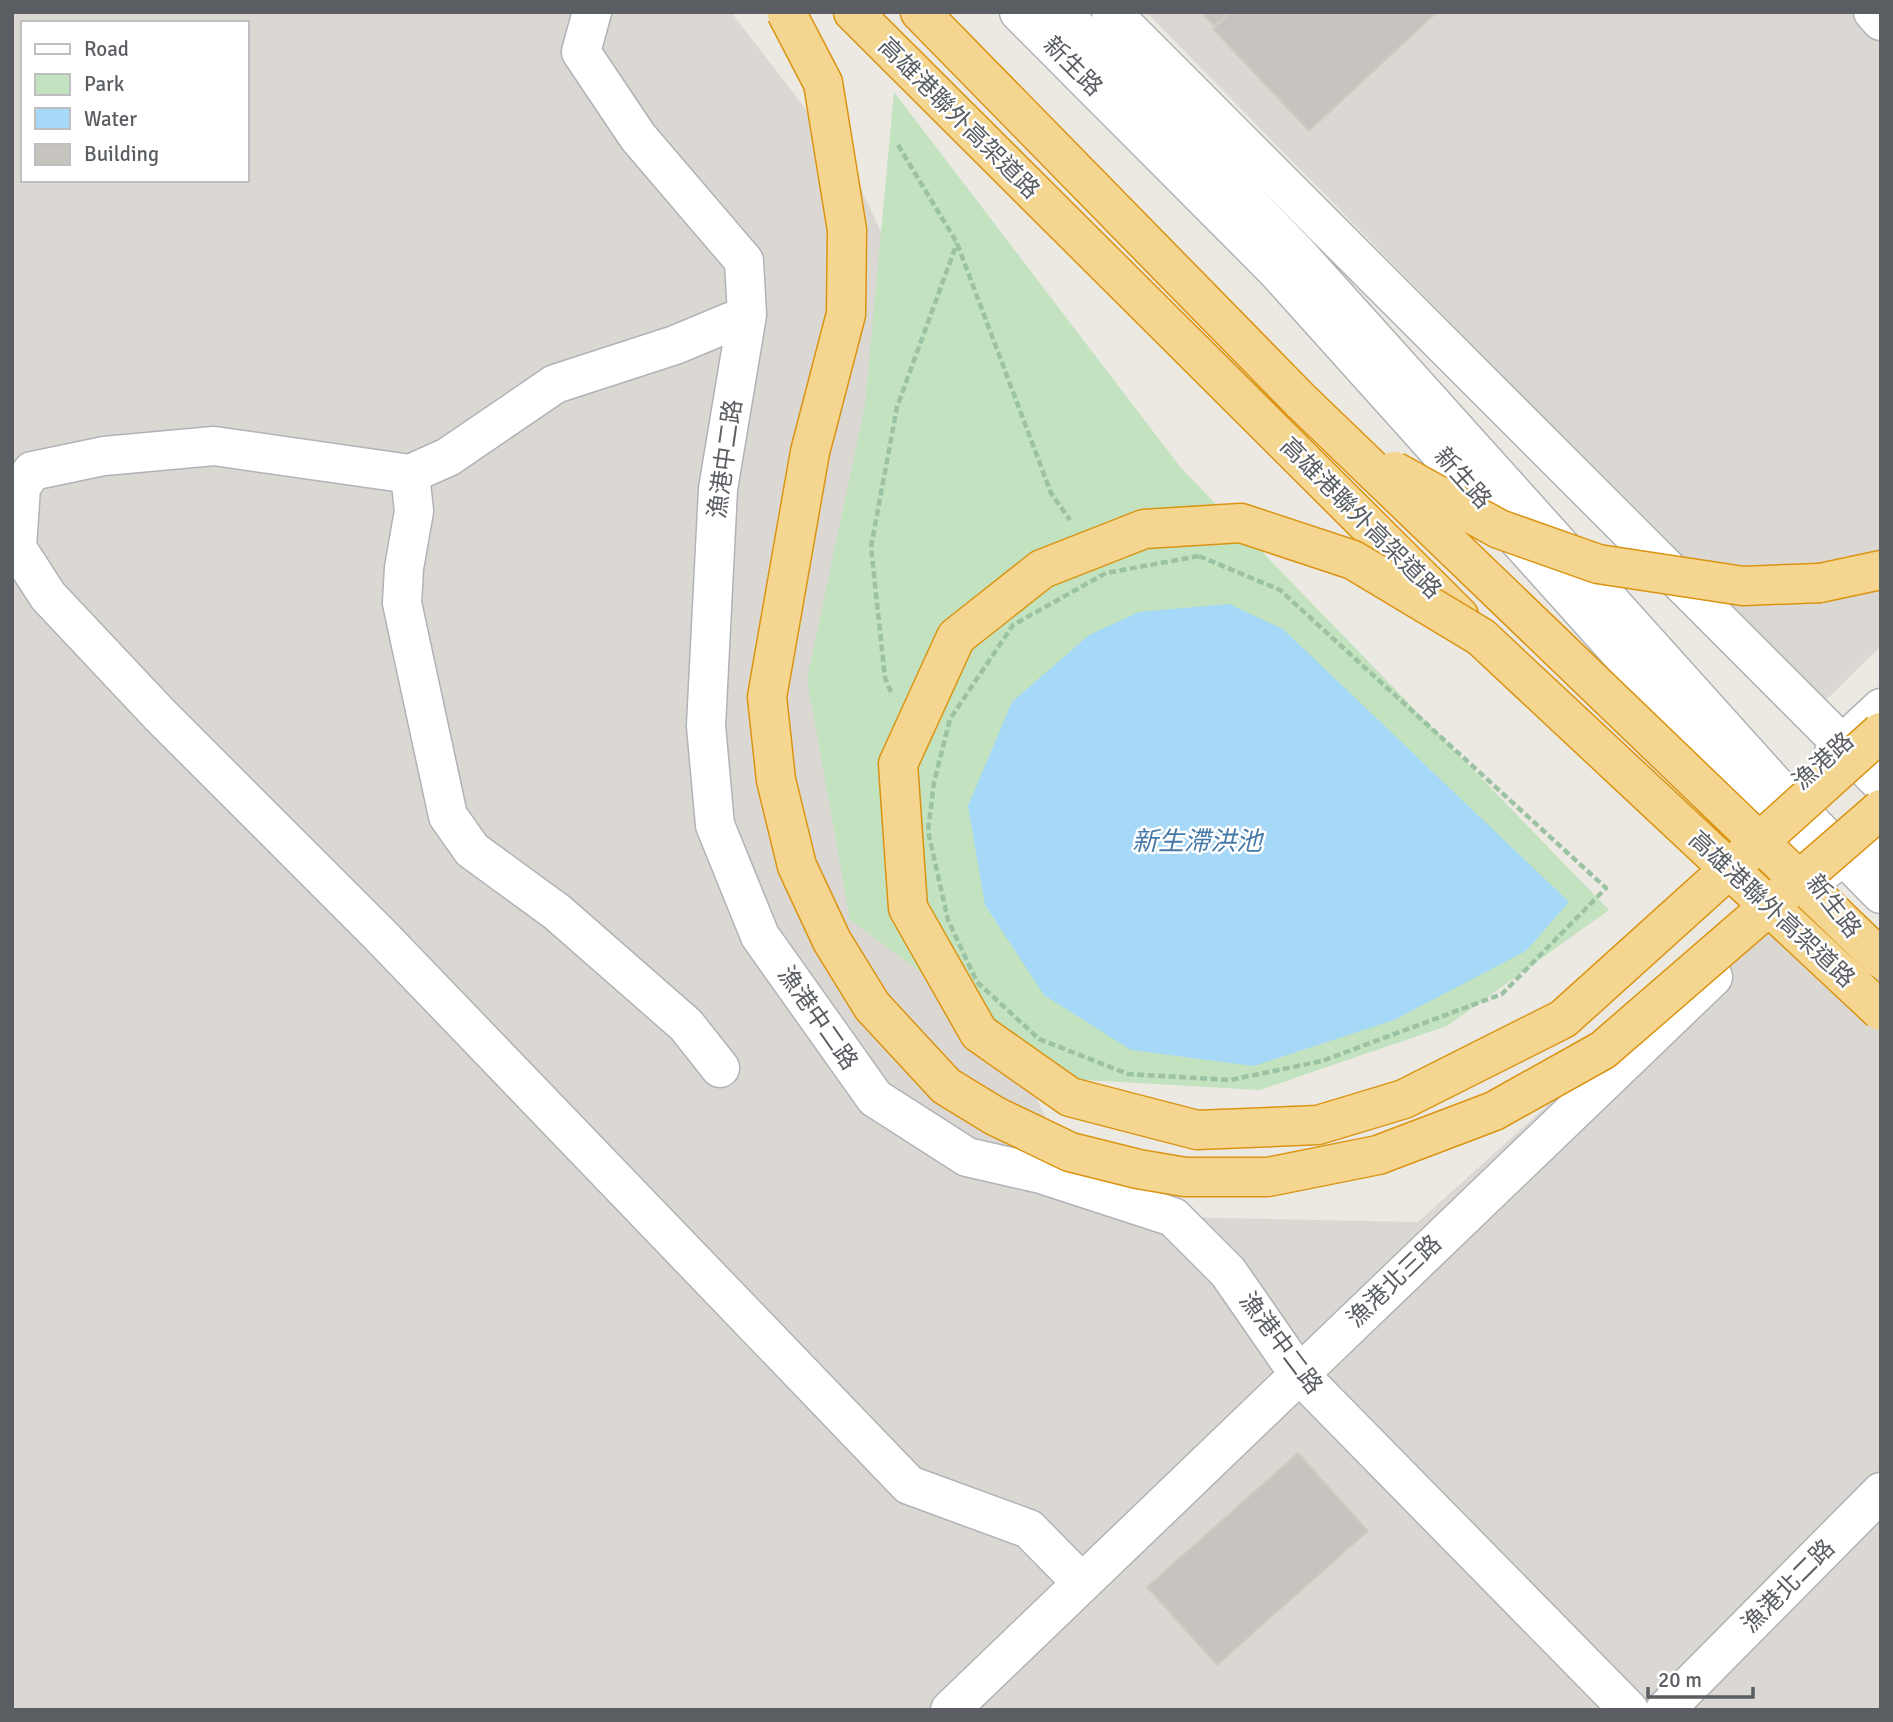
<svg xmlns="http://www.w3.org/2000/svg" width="1893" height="1722" viewBox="0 0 1893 1722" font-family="Signika,'Noto Sans TC',sans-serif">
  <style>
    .industrial { fill: #dbd8d4; fill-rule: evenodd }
    .green { fill: #c2e2c0 }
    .water { fill: #a6d8f8 }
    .building { fill: #c7c4c0; stroke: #d0cbc1; stroke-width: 2 }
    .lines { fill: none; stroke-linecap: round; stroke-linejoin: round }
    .minor-casing { stroke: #b0b3b6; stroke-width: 41 }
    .highway-casing { stroke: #db9412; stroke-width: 41 }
    .path { stroke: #9ac2a3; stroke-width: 4.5; stroke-dasharray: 7 3.5; stroke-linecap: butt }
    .minor { stroke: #fff; stroke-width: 38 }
    .highway { stroke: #f4d691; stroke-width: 38 }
    .highway-bridge-casing { stroke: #db9412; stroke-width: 41; stroke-linecap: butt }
    .highway-bridge { stroke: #f4d691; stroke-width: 38 }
    .labels { text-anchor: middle; stroke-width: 5; stroke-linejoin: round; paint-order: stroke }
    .street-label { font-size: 24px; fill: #5a5e62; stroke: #fff }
    .water-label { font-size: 26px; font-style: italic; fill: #4679a7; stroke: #fff }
  </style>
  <rect width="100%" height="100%" fill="#ece9e2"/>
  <path class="industrial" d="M12,12H731L852,169L983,453L991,1006L1050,1126L1173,1217L1418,1222L1801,877L1881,957V1710H12ZM23,23H247V180H23Z
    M1146,12H1881V646L1823,703Z"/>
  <path class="green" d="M894,92L1181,468L1609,910L1447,1026L1260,1090L1067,1079L850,920L807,679L865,405Z"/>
  <path class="water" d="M1229,604L1283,629L1569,902L1526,951L1394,1020L1254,1066L1131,1050L1044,995L985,905L968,806L1012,702L1089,635L1139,612Z"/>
  <path class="building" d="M1201,12H1229L1214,26Z
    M1230,12H1437L1309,131L1213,29Z
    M1298,1453L1368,1531L1217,1665L1147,1587Z"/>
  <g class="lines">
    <g class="minor-casing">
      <path id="minor" d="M592,12L581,52L638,137L744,261L747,315L718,489L706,726L715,825L760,936L875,1098L967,1157L1041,1174L1173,1217L1228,1272L1298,1373L1629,1710
        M1019,12L1275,269L1765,814L1795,855
        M1061,12L1295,251L1785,796L1881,894
        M1111,12L1881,783
        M1873,12L1881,21
        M747,315L675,345L555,384L448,457L410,474L214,446L104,456L32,471L21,487L17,548L48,596L159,714L380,935L909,1485L1029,1529L1081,1582
        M410,474L414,511L404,568L402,603L448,816L472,850L557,912L686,1025L720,1068
        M1834,752L1881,708
        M1825,870L1854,848L1881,846
        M950,1710L1713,977
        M1665,1710L1881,1492"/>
    </g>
    <g class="highway-casing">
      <path id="highway" d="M853,12L1459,616
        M920,12L1302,402
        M1820,583L1881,570"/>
    </g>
    <path class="path" d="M898,145L957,243L1051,493L1070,520
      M1199,556L1280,590L1606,888L1502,994L1322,1061L1230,1080L1128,1074L1039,1039L977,982L948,920L928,831L934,782L950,719L1013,625L1106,573Z
      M891,692L885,678L871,547L897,407L957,243"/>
    <use href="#minor" class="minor"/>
    <use href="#highway" class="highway"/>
    <g class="highway-bridge-casing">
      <path id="highway-bridge" d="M786,12L823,83L847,230L846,314L810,452L767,697L776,780L797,866L832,941L872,1006L946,1086L995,1116L1070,1152L1138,1169L1185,1177H1268L1378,1155L1494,1111L1603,1050L1881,809
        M1302,402L1881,959
        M1394,471L1499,529L1598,564L1743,586L1820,583
        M1881,732L1563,1019L1404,1099L1318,1125L1197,1130L1070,1097L979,1033L908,908L898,764L956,637L1042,569L1144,529L1241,523L1353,560L1481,637L1881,1011"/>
    </g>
    <use href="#highway-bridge" class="highway-bridge"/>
  </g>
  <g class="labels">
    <g class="street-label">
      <text transform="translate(1073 66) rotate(45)" y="8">新生路</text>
      <text transform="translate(959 118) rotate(45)" y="8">高雄港聯外高架道路</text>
      <text transform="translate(725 459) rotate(-82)" y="8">漁港中二路</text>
      <text transform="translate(1463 478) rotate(48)" y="8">新生路</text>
      <text transform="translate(1361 518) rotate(45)" y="8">高雄港聯外高架道路</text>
      <text transform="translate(1823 761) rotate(-42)" y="8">漁港路</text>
      <text transform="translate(1834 906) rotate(52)" y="8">新生路</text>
      <text transform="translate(1772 909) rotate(43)" y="8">高雄港聯外高架道路</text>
      <text transform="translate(818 1018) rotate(55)" y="8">漁港中二路</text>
      <text transform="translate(1394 1281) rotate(-44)" y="8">漁港北三路</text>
      <text transform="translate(1281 1343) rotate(53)" y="8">漁港中二路</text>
      <text transform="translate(1788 1586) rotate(-45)" y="8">漁港北二路</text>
    </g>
    <g class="water-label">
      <text x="1197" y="850">新生滯洪池</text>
    </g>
  </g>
  <rect width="1893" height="1722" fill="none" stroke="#5a5e62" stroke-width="28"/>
  <rect x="21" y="21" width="228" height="161" fill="#ffffff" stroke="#bdbfc0" stroke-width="2"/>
  <rect x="35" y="44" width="35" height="10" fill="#ffffff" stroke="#bdbfc0" stroke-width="2"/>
  <text x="84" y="56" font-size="21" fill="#5a5e62">Road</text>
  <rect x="35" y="74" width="35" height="21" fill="#c2e2c0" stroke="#bdbfc0" stroke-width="2"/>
  <text x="84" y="91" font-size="21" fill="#5a5e62">Park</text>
  <rect x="35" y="108" width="35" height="21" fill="#a6d8f8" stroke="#bdbfc0" stroke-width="2"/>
  <text x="84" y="126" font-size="21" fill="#5a5e62">Water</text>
  <rect x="35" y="144" width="35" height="21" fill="#c7c4c0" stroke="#bdbfc0" stroke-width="2"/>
  <text x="84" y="161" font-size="21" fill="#5a5e62">Building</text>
  <path d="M1648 1687v10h105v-10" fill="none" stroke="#5a5e62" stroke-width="3.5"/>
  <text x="1658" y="1687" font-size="21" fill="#5a5e62" stroke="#ffffff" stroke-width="5" paint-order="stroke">20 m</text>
</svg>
